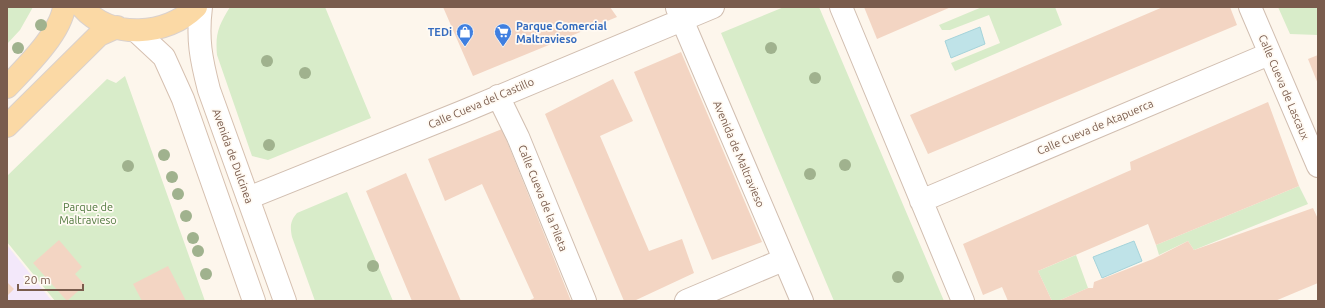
<svg xmlns="http://www.w3.org/2000/svg" width="1325" height="308" viewBox="0 0 1325 308" font-family="Ubuntu,sans-serif">
  <style>
    .education { fill: #f3e8fa }
    .green { fill: #d8ecc9 }
    .water { fill: #bfe3e8; stroke: #a5d3da }
    .building { fill: #f3d5c3 }
    .lines { fill: none; stroke-linecap: round; stroke-linejoin: round }
    .minor-casing { stroke: #d1beb0; stroke-width: 24 }
    .secondary-casing { stroke: #d6c0b0; stroke-width: 24 }
    .primary-casing { stroke: #dad1cd; stroke-width: 24 }
    .minor { stroke: #fff; stroke-width: 22 }
    .secondary { stroke: #fff; stroke-width: 22 }
    .primary { stroke: #fbd9a5; stroke-width: 22 }
    .tree { fill: #a0b28e }
    .labels { text-anchor: middle; stroke-width: 3.5; stroke-linejoin: round; paint-order: stroke }
    .shop-label { font-size: 11px; font-weight: bold; fill: #366cbe; stroke: #fffaf3; text-anchor: start }
    .street-label { font-size: 11px; fill: #7a5c4d; stroke: #fffaf3 }
    .park-label { font-size: 11px; fill: #537a41; stroke: #fffaf3 }
  </style>
  <rect width="100%" height="100%" fill="#fdf6ec"/>
  <path class="education" d="M7,245L52,301H7Z"/>
  <path class="green" d="M7,7H33L20,30L7,44Z
    M230,7H325L371,118L268,160L252,156L217,55C215,33 219,25 230,7Z
    M784,7H819L944,301H834L721,33Z
    M982,7H1055L1062,25L955,71L951,63L1000,43L989,15L950,30H942L939,25Z
    M1278,7H1318V35L1290,34Z
    M125,76L205,301H55L7,242V176L107,79L116,83Z
    M1299,186L1308,204L1194,250L1188,241L1159,255L1156,245Z
    M347,192L393,301H315L292,237C290,227 290,221 297,213Z
    M1076,255L1088,288L1058,301H1052L1038,271Z"/>
  <path class="water" d="M980,27L985,44L951,58L945,41Z
    M1134,241L1142,261L1102,278L1093,257Z"/>
  <path class="building" d="M443,7H610L617,17L473,76Z
    M864,7H951L877,39Z
    M1163,7H1230L1237,25L928,154L910,115Z
    M681,52L762,242L712,260L634,72Z
    M1318,55V84L1308,59Z
    M613,79L633,121L600,136L649,251L682,239L694,273L634,301H624L545,114Z
    M1268,102L1299,186L1156,245L1148,224L1038,271L1052,301H1008L1002,287L983,295L963,244L1131,170L1130,162Z
    M502,129L571,301H528L534,298L482,184L445,201L428,159Z
    M406,173L461,301H412L366,191Z
    M1313,208L1318,219V283L1275,301H1058L1088,288H1093L1094,282L1153,259L1188,241L1194,250Z
    M59,240L82,267L75,274L85,285L67,301L33,263Z
    M168,266L186,301H142L133,284Z
    M7,282L14,289L7,296Z"/>
  <g class="lines">
    <g class="minor-casing">
      <path id="minor" d="M841,7L963,301
        M1250,7L1318,166
        M677,8L802,301
        M498,96L518,137L585,301
        M248,198L462,112L713,7
        M921,201L1269,54
        M686,301L783,260"/>
    </g>
    <g class="secondary-casing">
      <path id="secondary" d="M201,7C197,39 201,59 209,90L285,301
        M136,31L164,57L183,99L254,301"/>
    </g>
    <g class="primary-casing">
      <path id="primary" d="M82,7C111,40 167,36 196,7
        M7,87C25,68 61,33 64,7
        M7,126L99,35L117,27"/>
    </g>
    <use href="#minor" class="minor"/>
    <use href="#secondary" class="secondary"/>
    <use href="#primary" class="primary"/>
  </g>
  <g class="tree">
    <circle cx="41" cy="25" r="6"/>
    <circle cx="18" cy="48" r="6"/>
    <circle cx="771" cy="48" r="6"/>
    <circle cx="267" cy="61" r="6"/>
    <circle cx="305" cy="73" r="6"/>
    <circle cx="815" cy="78" r="6"/>
    <circle cx="269" cy="145" r="6"/>
    <circle cx="164" cy="155" r="6"/>
    <circle cx="845" cy="165" r="6"/>
    <circle cx="128" cy="166" r="6"/>
    <circle cx="810" cy="174" r="6"/>
    <circle cx="172" cy="177" r="6"/>
    <circle cx="178" cy="194" r="6"/>
    <circle cx="186" cy="216" r="6"/>
    <circle cx="193" cy="238" r="6"/>
    <circle cx="198" cy="251" r="6"/>
    <circle cx="373" cy="266" r="6"/>
    <circle cx="206" cy="274" r="6"/>
    <circle cx="898" cy="277" r="6"/>
  </g>
  <defs>
    <g id="shop-pin" transform="scale(0.9)"><path d="M0 17L-7.5 6A9.5 9.5 0 1 1 7.5 6Z" fill="#3f7fe0" stroke="#fffaf3"/><path d="M-5-2.5h2.3a2.7 3.5 0 0 1 5.4 0H5L5.5 6h-11ZM-1.5-2.5h3a1.5 2.3 0 0 0-3 0Z" fill="#fff"/></g>
    <g id="supermarket-pin" transform="scale(0.9)"><path d="M0 17L-7.5 6A9.5 9.5 0 1 1 7.5 6Z" fill="#3f7fe0" stroke="#fffaf3"/><path d="M-6-5.5h2.5l.6 2H6L4.5 2H-2.5L-4.4-4H-6ZM-1.5 3.2a1.3 1.3 0 1 0 .1 0ZM3 3.2a1.3 1.3 0 1 0 .1 0Z" fill="#fff"/></g>
  </defs>
  <g fill-rule="evenodd">
    <use href="#shop-pin" x="465" y="32"/>
    <use href="#supermarket-pin" x="503" y="32"/>
  </g>
  <g class="labels">
    <g class="shop-label">
      <text x="516" y="30">Parque Comercial<tspan x="516" dy="13">Maltravieso</tspan></text>
      <text x="452" y="36" text-anchor="end">TEDi</text>
    </g>
    <g class="street-label">
      <text transform="translate(1284 87) rotate(67)" y="4">Calle Cueva de Lascaux</text>
      <text transform="translate(481 103) rotate(-23)" y="4">Calle Cueva del Castillo</text>
      <text transform="translate(1095 127) rotate(-23)" y="4">Calle Cueva de Atapuerca</text>
      <text transform="translate(739 154) rotate(67)" y="4">Avenida de Maltravieso</text>
      <text transform="translate(233 156) rotate(70)" y="4">Avenida de Dulcinea</text>
      <text transform="translate(543 198) rotate(68)" y="4">Calle Cueva de la Pileta</text>
    </g>
    <g class="park-label">
      <text x="88" y="211">Parque de<tspan x="88" dy="13">Maltravieso</tspan></text>
    </g>
  </g>
  <rect width="1325" height="308" fill="none" stroke="#7a5c4d" stroke-width="16"/>
  <path d="M18 284v6h65v-6" fill="none" stroke="#7a5c4d" stroke-width="2"/>
  <text x="24" y="284" font-size="12" fill="#7a5c4d" stroke="#fffaf3" stroke-width="3" paint-order="stroke">20 m</text>
</svg>
